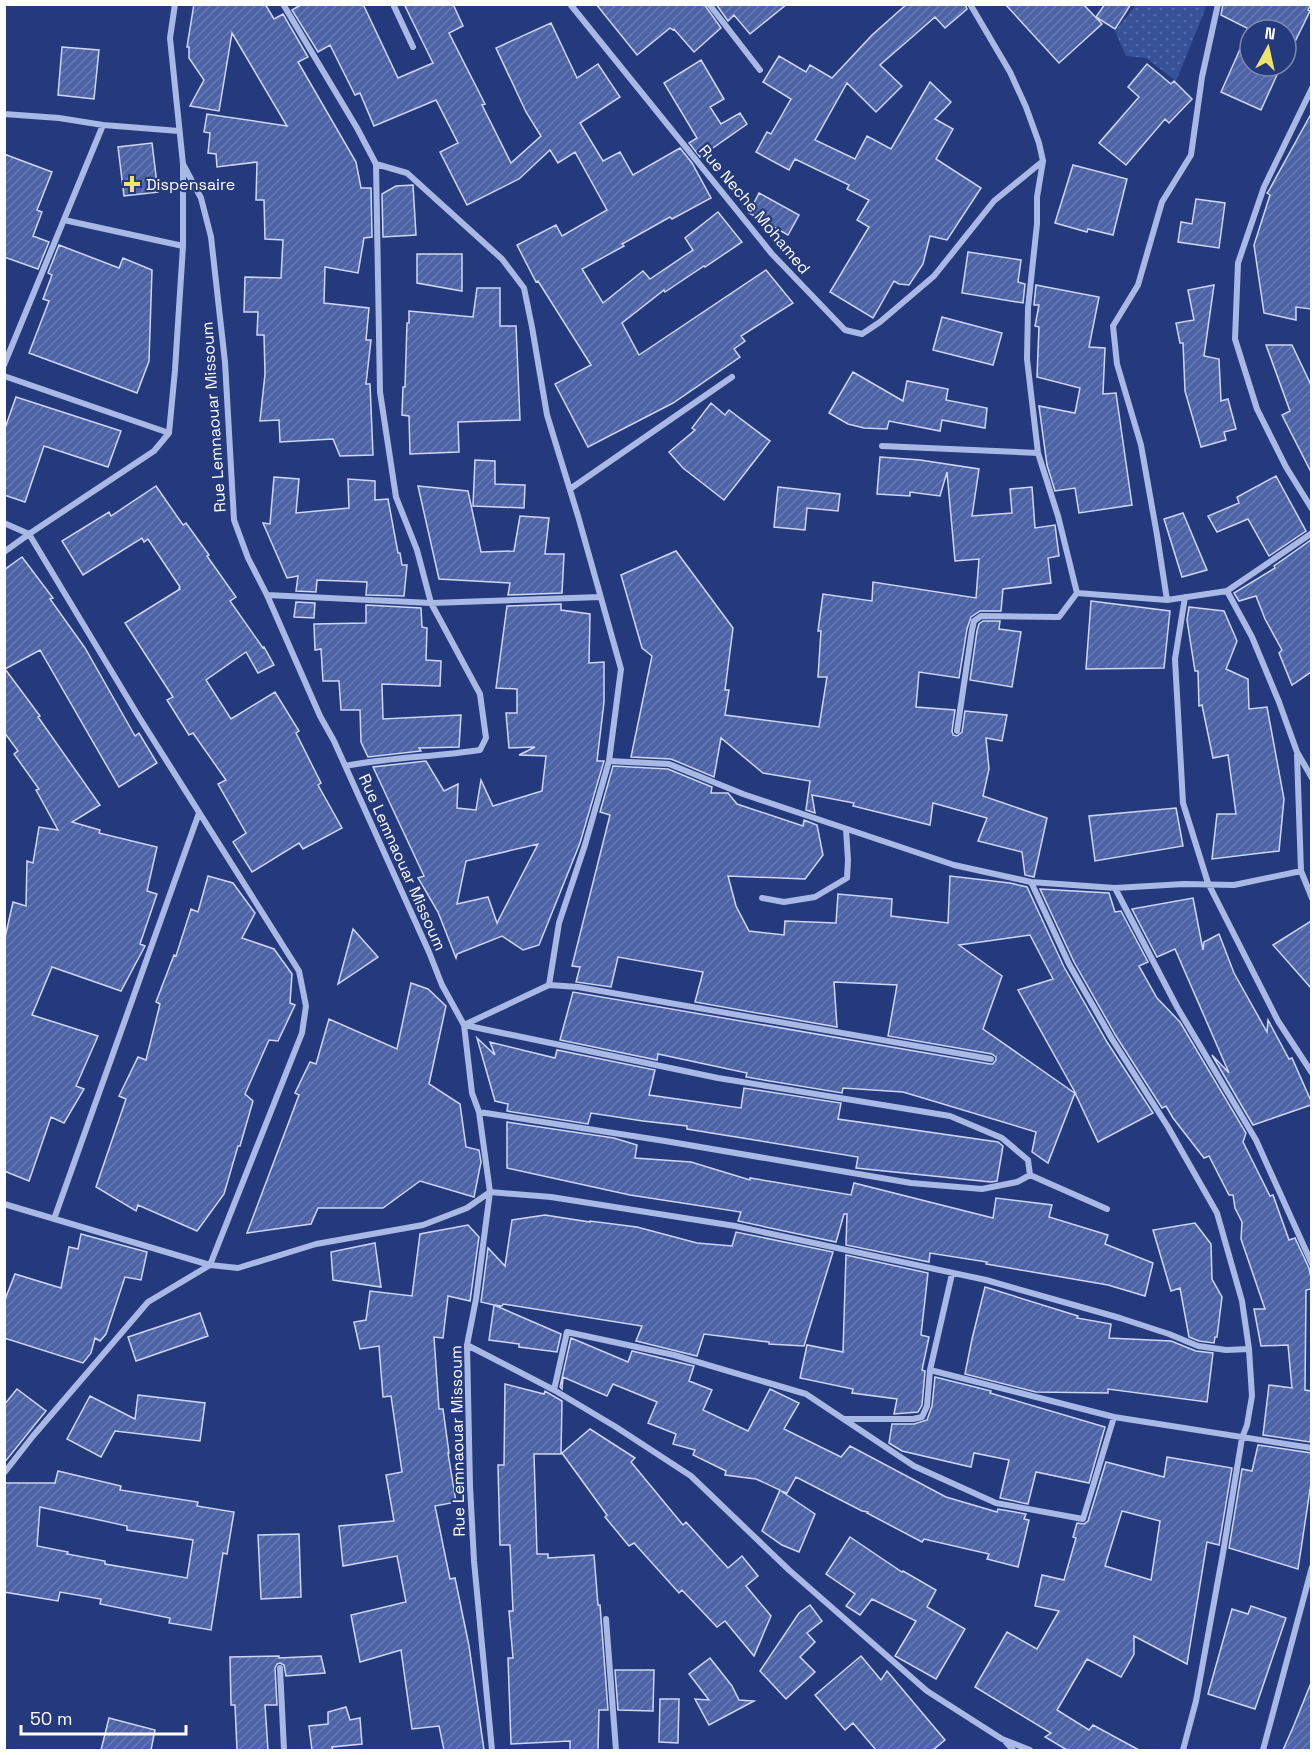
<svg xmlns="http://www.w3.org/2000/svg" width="1316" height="1755" viewBox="0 0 1316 1755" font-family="'Space Grotesk',sans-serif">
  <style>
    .park { fill: url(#park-dots) }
    .building { fill: url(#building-hatch); stroke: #ccd7f4; stroke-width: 1.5; fill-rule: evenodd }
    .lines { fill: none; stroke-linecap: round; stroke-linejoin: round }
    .street { stroke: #a9b9e5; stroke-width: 6 }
    .poi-dot { fill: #efe26d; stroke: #253a7d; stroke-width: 2 }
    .labels { text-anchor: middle; stroke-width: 4.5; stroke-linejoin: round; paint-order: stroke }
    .poi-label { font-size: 16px; fill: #fff; stroke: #253a7d; text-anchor: start }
    .street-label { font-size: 16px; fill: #fff; stroke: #253a7d }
  </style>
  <defs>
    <pattern id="park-dots" width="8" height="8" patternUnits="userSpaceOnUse" patternTransform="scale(1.5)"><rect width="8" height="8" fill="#38529a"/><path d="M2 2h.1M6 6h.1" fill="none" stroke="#566ca9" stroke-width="1.8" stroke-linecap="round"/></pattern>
    <pattern id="building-hatch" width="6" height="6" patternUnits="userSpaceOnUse" patternTransform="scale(1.5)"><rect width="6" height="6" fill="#4d63a6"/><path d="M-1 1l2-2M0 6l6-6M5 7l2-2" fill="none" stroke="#687ab3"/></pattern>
  </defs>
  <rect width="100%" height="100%" fill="#253a7d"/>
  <path class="park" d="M1136,5H1207L1176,81L1146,58L1126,56L1115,31Z"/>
  <path class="building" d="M194,4H265L274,19L283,14L308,57L298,62L356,162L361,188H371L372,237L364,238L358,273L325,267L324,303L369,308L366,340H371L366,384H370L373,455L340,456L333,439L280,442L279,420L260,421L265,374L264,335H257L258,312H244L245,277L281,278L283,240L265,239L264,200H256L257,162L217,167L216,154L208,153L210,133L204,132L207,114L287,126L232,33L219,111L190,106L204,80L189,58V47H187Z
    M302,4H363L398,78L433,63L404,4H453L463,26L449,33L485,104L482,105L511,163L541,136L526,112L496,48L551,23L577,78L598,64L620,97L580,123L603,161L620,152L633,175L680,148L692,163L711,198L672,219L670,217L622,244L624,246L582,269L603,303L643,271L650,279L693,250L685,238L718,212L742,242L705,267L704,266L665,292L664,290L622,323L639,355L766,270L793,303L741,336L745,341L734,349L740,357L673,403L588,447L555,384L591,365L538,281L536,282L517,245L556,225L562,236L607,210L575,152L558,163L550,150L519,179L467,205L440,152L458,143L436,100L374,126L360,93L355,95L330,45L318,52L292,10Z
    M596,4H704L721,28L694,52L674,29L673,30L670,28L637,55Z
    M716,4H787L750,34L734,15L728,21Z
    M907,4H965L967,9L945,28L935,17L880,65L902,86L876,112L847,83L815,140L855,159L867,136L891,149L930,82L951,102L935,119L953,129L936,159L981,188L947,240L930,236L923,264L909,285L899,284L894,281L873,318L830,292L869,227L857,220L869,200L847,189L849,185L795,159L789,170L756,152L767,132L771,134L791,99L763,82L779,56L806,72L810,65L832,78L872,35Z
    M1005,4H1083L1102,24L1059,63Z
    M1105,4H1131L1115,29L1096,17Z
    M1223,4H1311L1308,10L1310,11L1286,60V30L1250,29V66H1281L1261,110L1221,92L1249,29L1221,15Z
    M62,47L99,50L94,99L58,95Z
    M701,60L724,99L710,107L721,124L740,113L747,124L700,157L689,143L697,138L664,83Z
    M1147,64L1171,84L1174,81L1192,99L1169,123L1165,119L1126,165L1099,143L1139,97L1128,87Z
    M1311,114V309L1296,307V320L1264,313L1254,245L1270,195L1267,193L1268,192Z
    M152,143L158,192L124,196L118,147Z
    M4,154L52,172L37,210L42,212L33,236L49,242L38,269L4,257Z
    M1073,165L1127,179L1113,235L1088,229L1087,232L1055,223Z
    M413,185L416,235L383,237L382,194L396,186Z
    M759,193L799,215L788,235L749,213Z
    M1196,199L1225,203L1219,248L1178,242L1181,222L1192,224Z
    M59,245L119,268L123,258L152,270L149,361L137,393L29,353L49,301L43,299L52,275L48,273Z
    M968,252L1021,260L1018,282L1025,284L1023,303L962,293Z
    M417,254H462V291L417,283Z
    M1036,285L1099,297L1089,347L1105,348L1103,394L1116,393L1132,505L1079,513L1075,488L1055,491L1047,465L1039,406L1075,413L1080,388L1037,377L1039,327L1035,326L1039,305H1034Z
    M1214,285L1204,356L1219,359L1221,401L1228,399L1236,429L1224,432L1226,440L1201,447L1185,391L1183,343H1180L1176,323L1194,320L1188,290Z
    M477,288H500V326H516L520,420L458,422L459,452L410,454L409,416L402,415L403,387H405L407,323H409V311L473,317Z
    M942,317L1002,333L993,365L933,350Z
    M1266,345H1292L1311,385V472L1282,415L1290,411Z
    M853,372L903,401L907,381L948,389L946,400L987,408L985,428L942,420L940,431L889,421L887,429L864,428L848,424L829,413Z
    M16,397L121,431L108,467L44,446L25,502L4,495V431Z
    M711,403L725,415L729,410L770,441L724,500L683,468L669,452L695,430L692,428Z
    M880,457L920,460L979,469L972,516L1012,513L1010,489L1032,487L1035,528L1055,525L1059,556L1048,558L1051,583L1003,589L1001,611H980L971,617L967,629L959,678L919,672L916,707L955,710L952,731L953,735L957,736L962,732L965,711L1007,715L1002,741L986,738L989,769L983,796L1047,818L1034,877L1025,875L1022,852L978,841L987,818L933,803L930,825L853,806L854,803L812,795L815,813L806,810L810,781L763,773L721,738L714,777L671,759L631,757L652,656L642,648L621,575L676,551L733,628L725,690H729L725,715L819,727L827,677H818L821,631H818L823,594L872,601L873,582L976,598L979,559L955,561L947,472L940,496L910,492V496L877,494Z
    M475,460L495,461V484L525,485L524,508L473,506Z
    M1276,476L1306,531L1269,556L1248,519L1217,532L1208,516L1239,503L1237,497Z
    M274,477L299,479L296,513L349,508L348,479L375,481V500L388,499L398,553H400L402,565H407L404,596L366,595L367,582L317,580L316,592L296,591L298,576L287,578L263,523L270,524Z
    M156,486L183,525L186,523L209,555L207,556L236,597L230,601L263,648L264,647L274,665L258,673L246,652L206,680L231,719L275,692L299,731L296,733L321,783L318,785L342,828L303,849L299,843L252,872L233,842L246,833L218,784L226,780L193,733L189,735L167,700L173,697L125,623L180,589L179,588L180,587L148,539L144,542L142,538L83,575L62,541L109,512L111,516Z
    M418,486L468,491L481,552L514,551L520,516L549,518L545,554H564L562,593L508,595L510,583L439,579Z
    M778,487L840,494L838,511L807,508L805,530L774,527Z
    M1183,513L1207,570L1182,577L1164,519Z
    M1311,540V672L1292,685L1279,653L1282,650L1265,619L1256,596L1239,601L1234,593L1275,568L1274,566Z
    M22,557L53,598L50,599L85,648L135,736L139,733L157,763L119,787L40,650L5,669L40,716L38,717L100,805L72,822L100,830L99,833L157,847L147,891L157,894L140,944L145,946L121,991L52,967L32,1015L98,1036L76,1086L84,1089L64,1123L51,1117L29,1181L4,1171V942L13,902L26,906L27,861L33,863L39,827L58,830L36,790L39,789L14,754L18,751L4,732V570Z
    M1091,601L1170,611L1164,668L1086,669Z
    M296,602L315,603L314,618L294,617Z
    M561,604V610L590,614L589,663L604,662V702L597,761H604L580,843L539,945L523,950L502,936L457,954L456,958L438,912L418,878L424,876L373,767L426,761L444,791L458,784L457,808L476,810L481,780L493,806L542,791L546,756L519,755L535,747L509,748L506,713H517V689L496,688L507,606ZM538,844L497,923L488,897L457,904L466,861Z
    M366,605L421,608L422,627L427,628L426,660L441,661L440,686L382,684L383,719L461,715L459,747L419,748L421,751L368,757L361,742L360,710H341L339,681H323L321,649L315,650L314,624L366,623Z
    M1189,607L1224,611L1237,641L1226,669L1248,679L1249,709L1267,707L1284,799L1279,851L1212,859L1217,814H1236L1228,755L1213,758L1202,705L1199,706L1198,671H1195L1187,620Z
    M983,621H1000L999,629L1021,632L1012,687L970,680L977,631L979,624Z
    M613,766L668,769L712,787L711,793H728L737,804L803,826L804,820L817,825L823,855L805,879L728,876L736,906L749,931L784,935L785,921L836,923L838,894L892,899L891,916L948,923L950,876L1010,883L1027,887L1064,967L1107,1042L1153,1113L1098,1142L1075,1093L1048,1163L1032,1152L1036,1132L903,1092L843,1088L842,1093L746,1077L747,1073L658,1054L657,1060L560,1040L573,992L990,1064H993L996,1060V1057L992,1054L888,1036L897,985L834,982L837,1027L695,1002L703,972L618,957L611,987L576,982L580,967L572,966L610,815L600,812ZM1030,935L1053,979L1018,990L1076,1094L983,1029L1002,976L959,945Z
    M1176,808L1183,846L1095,861L1089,816Z
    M208,876L233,883L255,913L242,938L274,949L292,974L290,1003L295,1005L278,1041L269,1040L245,1094L253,1101L240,1146H238L224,1194L197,1231L138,1205L136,1211L96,1187L126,1099L119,1096L138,1057L146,1060L160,1004L156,1002L174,955L176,956L191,909L198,912Z
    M1040,889L1109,893L1115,912L1121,911L1148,962L1139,966L1157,998L1180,1022L1246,1133L1243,1142L1270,1196L1273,1195L1289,1240L1295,1238L1309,1268L1311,1278V1289L1306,1290L1305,1390L1311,1391V1430L1310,1442L1263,1435L1269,1385L1292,1388L1288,1345L1261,1346L1254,1309H1265L1241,1239L1242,1222L1235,1208L1233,1195H1229L1209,1156L1204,1158L1173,1118L1166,1106L1162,1108L1116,1036L1074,962Z
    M1193,898L1203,950L1204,942L1219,934L1234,973L1267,1032L1268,1020L1289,1059L1292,1058L1311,1101V1105L1253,1125L1212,1055L1229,1073L1175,949L1157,957L1132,909Z
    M1311,921V988L1273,945Z
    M353,929L378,957L338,984Z
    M411,983L428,989L446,1006L429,1084L460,1104L466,1147L479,1150L481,1162L474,1197L420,1181L383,1208H318L311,1224L247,1233L299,1095L295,1093L310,1062L316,1064L329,1019L397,1049Z
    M477,1038L495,1055L490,1042L555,1058L557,1050L655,1070L649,1095L741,1108L744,1088L841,1103L838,1119L998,1142L1003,1146L997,1181L991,1182L856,1168L858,1157L687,1129V1126L643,1121L591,1113L588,1124L507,1111L508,1104L495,1101Z
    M507,1122L614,1138L637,1145L635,1158L691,1162L750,1180V1178L851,1195L854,1183L993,1218L996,1198L1052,1205L1049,1217L1108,1235L1105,1244L1153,1263L1145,1296L1108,1285L986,1264L987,1262L930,1253L929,1262L846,1245L847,1214H844L836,1242L738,1221L741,1212L630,1195L507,1168Z
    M545,1215L590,1222V1221L637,1227L697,1243L732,1246L736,1232L833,1252L804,1346L769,1344V1342L704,1334L697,1356L636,1341L642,1326L503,1304L502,1306L494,1305L561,1334L557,1352L519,1347V1344L489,1340L494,1305L481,1302L488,1248L505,1266L512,1220Z
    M1195,1223L1211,1244L1212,1279L1222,1297L1217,1337H1215L1214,1343L1199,1341L1189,1337L1180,1288L1171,1291L1153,1230Z
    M468,1225L479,1237L470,1301L448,1296L443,1338L434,1337L439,1409H443L449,1453H448L456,1502L435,1506L450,1579L455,1578L469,1646L484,1750H444L439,1726L412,1729L401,1650L360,1662L351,1615L406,1602L397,1556L343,1566L339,1526L394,1521L386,1475L402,1472L391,1396L383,1397L379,1346L360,1349L354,1322L366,1320L370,1291L412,1296L420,1234Z
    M81,1234L147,1252L141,1280L125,1277L106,1334L100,1341L95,1338L91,1353L83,1363L4,1338V1302L15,1274L61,1288L69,1247L78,1249Z
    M375,1243L381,1287L333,1280L331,1252Z
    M846,1255L928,1273L921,1335L929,1337L922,1370L925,1371L922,1405L918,1412L894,1414L897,1399L852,1393L853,1389L800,1378L807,1345L843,1352Z
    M985,1287L1078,1316L1077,1318L1111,1324L1109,1338L1171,1341L1196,1351L1213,1353L1207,1402L1108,1389V1393L1036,1392L965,1374L972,1339Z
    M200,1313L208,1336L136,1361L128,1337Z
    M571,1338L628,1362L632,1351L694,1366L689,1381L712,1390L703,1410L748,1431L770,1389L799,1403L784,1429L841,1457L850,1446L946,1497L997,1512L998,1509L1026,1514L1024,1519L1029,1520L1018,1567L987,1559L989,1554L924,1539L922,1542L867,1513L868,1512L862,1511L796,1477L787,1493L781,1491L815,1514L799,1552L782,1545L762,1531L780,1490L756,1479L725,1475L726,1471L693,1455L695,1450L673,1444L676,1434L648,1423L657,1402L613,1384L607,1396L563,1377L562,1389L560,1387Z
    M935,1377L991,1391L990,1393L1105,1427L1089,1483L1036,1472L1028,1504L1000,1498L1009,1460L974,1453L971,1467L902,1451L889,1443L892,1424H914L927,1420L932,1406Z
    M505,1384L544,1394L545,1391L562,1401L561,1454H534L537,1554H548V1558L594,1555L598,1605H600L608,1710H599L598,1750H570V1741L511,1744L508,1658H513L509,1611H513L510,1545H500L498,1465H504Z
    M17,1389L46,1411L4,1463V1405Z
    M138,1395L205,1403L200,1441L115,1431L101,1457L67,1439L90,1396L135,1419Z
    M590,1429L635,1458L631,1462L683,1525L686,1522L728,1568L742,1556L758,1576L746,1586L771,1616L754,1656L725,1621L717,1627L682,1590L679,1593L634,1543L629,1546L605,1517L607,1515L562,1453Z
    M1258,1445L1311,1453V1483L1298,1569L1229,1548L1242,1469L1252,1471Z
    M1167,1457L1232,1468L1219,1545L1207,1542L1187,1664L1134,1636V1654L1121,1677L1087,1659L1057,1710L1089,1730L1093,1725L1139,1750H1067L1045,1737L1051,1733L975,1687L1007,1632L1037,1649L1059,1611L1035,1606L1042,1575L1064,1580L1076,1538L1073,1537L1077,1523L1084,1524L1088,1521L1106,1462L1164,1477ZM1122,1511L1160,1521L1151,1580L1105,1566Z
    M58,1471L121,1486L120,1490L198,1502L197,1506L234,1512L227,1554L223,1553L211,1630L169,1623L170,1618L100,1604L101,1599L60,1592L58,1601L4,1592V1483H55ZM40,1507L127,1526V1530L193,1540L187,1578L105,1564V1561L67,1554L68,1552L37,1546Z
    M299,1534L301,1597L261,1599L258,1535Z
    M850,1537L902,1572L903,1571L936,1590L927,1607L965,1629L936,1679L895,1656L916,1621L872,1599L860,1615L846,1606L855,1594L826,1574Z
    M810,1605L822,1621L807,1633L815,1642L800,1657L815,1672L786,1699L760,1671L799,1613Z
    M1251,1606L1286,1618L1255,1709L1208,1694L1232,1609L1248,1614Z
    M279,1656V1658L321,1656L325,1673L286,1676L284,1665L280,1663L277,1664L275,1668L277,1705H265L268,1750H237L235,1705H231L230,1657Z
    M861,1656L881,1680L887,1671L945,1740L933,1750H876L853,1723L845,1730L815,1695Z
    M710,1658L732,1686L739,1700L754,1701L709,1725L695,1699L709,1700L689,1674Z
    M615,1670H654L653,1711L618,1710Z
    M1311,1683V1750H1283L1294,1725Z
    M660,1699H679L678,1743L659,1742Z
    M346,1707L350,1720L360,1718L362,1744L332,1747L333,1750H312L309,1726L328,1724V1712Z
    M109,1718L155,1730L151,1750H101Z"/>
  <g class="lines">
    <path class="street" d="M175,4L170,38L183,164L201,198L211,237L225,362L234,520L248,558L267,595L320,716L334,741L429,952L442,985L464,1025L472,1093L479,1112L490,1192L476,1299L467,1345L470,1486L474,1561L492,1750
      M283,4L357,128L376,164L407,173L502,259L524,288L532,327L547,415L578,516L621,669L609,761L585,845L559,923L549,985L464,1025
      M393,4L413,47
      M570,4L772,254L845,330L862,334L880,322L934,276L994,201L1043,161
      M709,4L760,70
      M970,4L1010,72L1026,107L1039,143L1043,161L1037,197V224L1028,308L1027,359L1038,453L1058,516L1077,593
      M1312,88L1264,187L1238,263L1235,339L1257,409L1286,467L1312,509
      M4,114L59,118L103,125L179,131
      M64,220L183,246
      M4,365L103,125
      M4,376L169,433
      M882,446L1038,453
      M570,489L732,377
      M4,523L29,534L4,552
      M1227,591L1252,637L1279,702L1297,752L1312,778
      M267,595L431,603L600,597
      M1185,597L1175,659L1183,803L1208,883L1278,1021L1312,1073
      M1167,600L1157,535L1141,445L1117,364L1113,326L1138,285L1162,202L1191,155L1202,77L1218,4
      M957,731L972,630L974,621L981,616L1059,617L1077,593L1167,600L1227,591L1312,533
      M1297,755L1301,871L1312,898
      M609,761L669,764L743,794L954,865L1031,882L1115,888L1184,884L1234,885L1301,871
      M345,766C390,757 435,757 480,750L486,738L480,694L431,603L417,550L396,497L380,392L376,164
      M1031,882L1069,964L1112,1039L1168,1127L1217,1213L1242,1301L1249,1349L1252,1396L1247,1425L1242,1438L1223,1553L1196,1701L1183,1750
      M1115,888L1177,1007L1256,1140L1312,1264
      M762,898L784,902L815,897L847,878L848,860L846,829
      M549,985L578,987L991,1059
      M464,1025L718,1078L950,1116L1002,1138L1028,1160L1030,1175L1017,1182L982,1189L911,1183L665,1141L479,1112
      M1030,1175L1107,1209
      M4,1204L210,1265L238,1268L316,1244L423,1225L467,1208L490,1192L551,1197L735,1226L986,1280L1120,1318L1169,1334L1198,1346L1226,1350L1249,1349
      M54,1219L199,813
      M467,1345L554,1390L616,1427L691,1476L789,1570L927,1691L1002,1739L1030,1750
      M930,1370L1114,1417L1312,1448
      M554,1390L567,1332L674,1355L806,1394L914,1466L996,1503L1083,1519L1114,1417
      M844,1419H913L922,1417L927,1406L930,1370L952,1274
      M4,1473L33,1436L148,1302L210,1265L302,1033L306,1006L299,971L139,717L29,534L154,451L169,433L175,370L183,246V166
      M606,1619L616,1750
      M280,1668L284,1750
      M1005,1741L1013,1750
      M1263,1750L1312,1567"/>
  </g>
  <path class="poi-dot" d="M129 175h6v6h6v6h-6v6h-6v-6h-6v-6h6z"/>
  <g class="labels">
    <g class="poi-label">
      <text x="146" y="190">Dispensaire</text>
    </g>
    <g class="street-label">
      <text transform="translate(755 209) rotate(50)" y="6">Rue Neche Mohamed</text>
      <text transform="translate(213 417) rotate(-94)" y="6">Rue Lemnaouar Missoum</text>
      <text transform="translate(403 862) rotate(66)" y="6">Rue Lemnaouar Missoum</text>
      <text transform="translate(457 1441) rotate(-91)" y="6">Rue Lemnaouar Missoum</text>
    </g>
  </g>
  <rect width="1316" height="1755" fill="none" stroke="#ffffff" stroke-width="12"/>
  <g transform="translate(1268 48) rotate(8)"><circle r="28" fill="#253a7d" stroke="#7c89b1" stroke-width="1.5"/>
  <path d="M0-4.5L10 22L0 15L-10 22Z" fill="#efe26d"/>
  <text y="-9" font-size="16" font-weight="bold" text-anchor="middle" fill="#ffffff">N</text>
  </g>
  <path d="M21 1725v9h165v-9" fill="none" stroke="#ffffff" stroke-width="3"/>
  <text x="30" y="1725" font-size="18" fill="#ffffff" stroke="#253a7d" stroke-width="4.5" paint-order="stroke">50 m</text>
</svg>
